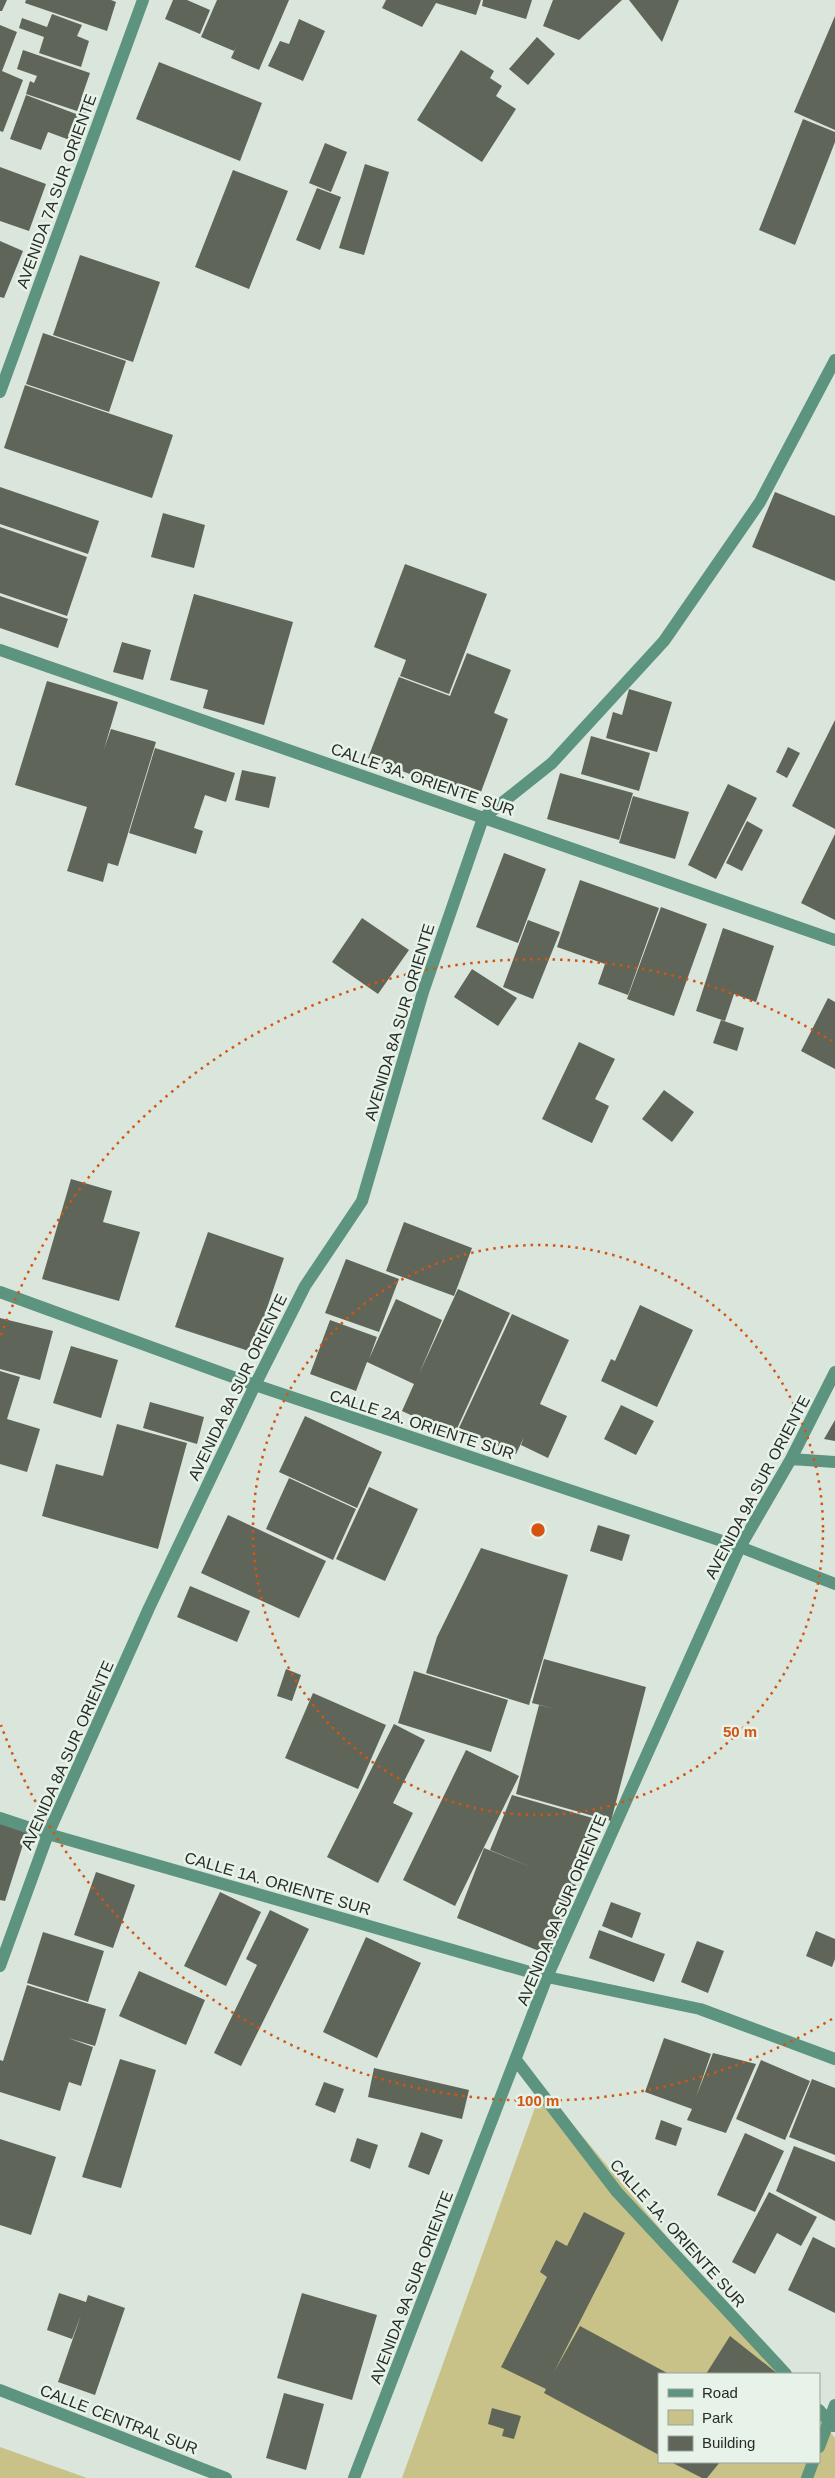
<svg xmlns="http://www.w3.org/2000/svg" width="835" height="2478" viewBox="0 0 835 2478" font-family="Arial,sans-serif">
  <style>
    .green { fill: #c8c289 }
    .building { fill: #606559 }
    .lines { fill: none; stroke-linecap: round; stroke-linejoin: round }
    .minor { stroke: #5c947f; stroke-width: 12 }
    .ring { fill: none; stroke: #d5540f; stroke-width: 2.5; stroke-dasharray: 2.5 5 }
    .labels { text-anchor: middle; stroke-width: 5; stroke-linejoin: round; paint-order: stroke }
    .street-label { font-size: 16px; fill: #282c28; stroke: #e7f2e8 }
    .centre { fill: #d5540f; stroke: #e7f2e8; stroke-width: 2.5 }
    .ring-label { font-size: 15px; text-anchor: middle; font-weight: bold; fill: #d5540f; stroke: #e7f2e8; stroke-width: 5; stroke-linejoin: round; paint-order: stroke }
  </style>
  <rect width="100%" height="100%" fill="#dae5db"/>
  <path class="green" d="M542,2088L782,2374H659V2462H819V2418L835,2438V2478H402Z
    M0,2447L87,2478H0Z"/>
  <path class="building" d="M0,0H7L2,11H0Z
    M26,0H111L116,2L107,31L25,3Z
    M173,0H187L210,10L200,34L165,19Z
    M217,0H289L259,70L231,58L237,45L234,51L201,37Z
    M386,0H481L476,15L436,3L422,27L382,8Z
    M483,0H532L526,19L482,6Z
    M553,0H622L579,40L543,26Z
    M629,0H679L662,42Z
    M52,14L82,25L77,36L89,41L81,67L39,53L44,37L19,28L22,18L47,27Z
    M835,16V130L794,112Z
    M299,19L325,31L303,81L268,66L280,41L289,44Z
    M0,25L17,32L2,71L23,80L3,132L0,131Z
    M537,37L555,54L528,85L509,69Z
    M23,50L90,73L81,99L90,102L86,114L26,94L30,81L34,83L37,76L17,69Z
    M461,50L494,71L490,78L502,86L496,96L516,109L482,162L417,120Z
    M159,62L262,103L240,161L136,119Z
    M26,95L84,117L75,142L48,132L41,150L10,139Z
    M803,119L835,132V142L795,245L759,230Z
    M325,143L347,152L331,192L309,183Z
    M365,164L389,172L364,255L339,248Z
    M0,167L46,184L29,231L0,221Z
    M233,170L288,191L249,289L195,267Z
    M317,188L341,197L320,250L296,240Z
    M0,241L23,251L4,298L0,297Z
    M80,255L160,282L133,362L53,335Z
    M43,333L126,361L109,412L26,384Z
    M25,385L173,435L152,498L4,448Z
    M0,487L99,521L88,554L0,524Z
    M775,492L835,516V581L752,547Z
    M163,513L205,525L194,568L151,557Z
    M0,527L87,557L67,616L0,593Z
    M405,564L487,594L449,694L400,676L406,660L374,647Z
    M194,594L293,622L264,725L203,708L208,690L170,680Z
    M0,596L68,619L58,648L0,628Z
    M122,642L151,650L143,680L113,672Z
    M467,653L511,670L494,713L508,719L478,800L368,758L399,677L450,696Z
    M47,681L118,702L104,749L111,729L156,742L118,866L108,863L103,882L67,871L87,807L15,785Z
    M629,689L672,702L657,752L606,738L613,712L622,715Z
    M835,720V829L792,806Z
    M591,736L650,753L639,791L581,774Z
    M788,747L800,753L787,778L776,772Z
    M155,748L235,773L226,802L205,795L194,828L203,831L196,854L129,833Z
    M242,770L276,777L269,808L235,800Z
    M560,773L633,793L619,840L547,819Z
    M728,784L757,798L716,879L688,865Z
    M633,796L689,812L675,859L619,843Z
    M747,821L763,830L742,871L726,863Z
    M835,834V920L801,903Z
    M504,853L546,869L518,943L476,927Z
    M580,880L659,908L628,995L598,984L605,964L557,947Z
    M661,907L707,924L674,1016L627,999Z
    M362,918L409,950L378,994L332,962Z
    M528,920L560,932L533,999L503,987Z
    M723,928L774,946L756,1002L734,994L725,1021L696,1011Z
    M472,969L517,998L498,1026L454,997Z
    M828,998L835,1002V1069L801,1051Z
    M721,1020L744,1028L737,1051L713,1043Z
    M579,1042L615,1059L595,1099L609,1106L592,1143L542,1119Z
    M664,1090L694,1112L672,1142L642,1119Z
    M71,1179L112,1191L103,1222L140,1232L119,1301L42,1279Z
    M404,1222L472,1248L454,1296L386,1271Z
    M208,1232L284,1258L252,1352L175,1327Z
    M346,1259L399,1279L379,1332L325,1313Z
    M458,1289L510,1313L454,1435L402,1411L414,1384L367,1362L356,1391L310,1374L330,1320L377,1337L369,1359L396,1299L442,1320L419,1374Z
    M640,1305L693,1330L657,1407L601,1381L611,1359L615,1361Z
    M512,1314L569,1340L540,1404L567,1416L548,1458L521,1445L524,1437L516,1454L459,1428Z
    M0,1318L53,1331L40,1380L0,1369Z
    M71,1346L118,1360L101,1418L53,1403Z
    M0,1371L20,1377L7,1419L40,1429L27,1472L0,1464Z
    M150,1402L204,1417L197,1444L143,1428Z
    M621,1405L654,1421L636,1455L604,1439Z
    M305,1416L382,1452L357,1508L279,1472Z
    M835,1420V1441L824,1439Z
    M117,1424L187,1443L158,1549L42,1516L56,1464L103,1476Z
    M289,1478L356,1509L333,1560L266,1529Z
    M369,1487L418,1509L385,1581L336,1559Z
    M228,1515L326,1561L299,1618L201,1573Z
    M598,1525L630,1535L622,1561L590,1551Z
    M481,1548L568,1575L529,1705L426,1673L437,1637Z
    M190,1586L250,1611L237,1642L177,1617Z
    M544,1659L646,1687L611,1821L516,1794L539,1705L556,1709L532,1703Z
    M286,1669L301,1675L292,1701L277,1696Z
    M414,1671L508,1700L491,1752L398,1723Z
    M313,1693L386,1725L358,1789L285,1758Z
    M394,1724L425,1740L393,1803L413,1813L378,1883L327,1857Z
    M466,1750L519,1776L455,1906L403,1880Z
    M512,1795L596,1819L571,1883L576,1885L549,1955L457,1918L484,1848L533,1868L490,1850Z
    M0,1823L27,1832L5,1901L0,1900Z
    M96,1872L135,1885L113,1948L74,1935Z
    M220,1892L261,1912L226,1986L184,1966Z
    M611,1902L641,1913L632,1938L602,1926Z
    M270,1910L309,1929L241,2066L214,2053L257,1965L246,1959Z
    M599,1930L665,1954L654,1982L589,1958Z
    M816,1931L835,1939V1959L832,1967L806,1956Z
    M43,1932L104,1951L88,2002L27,1983Z
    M366,1937L421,1963L377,2058L323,2032Z
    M697,1941L724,1951L708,1993L681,1982Z
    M139,1971L205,2000L186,2045L119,2016Z
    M27,1985L106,2009L95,2046L68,2038L93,2047L81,2086L69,2082L60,2111L0,2092V2060L3,2061Z
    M664,2038L711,2054L696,2097L713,2053L756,2064L726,2133L687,2120L692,2109L645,2092Z
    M120,2059L156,2070L121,2188L82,2177Z
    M761,2060L810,2081L785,2140L736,2119Z
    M374,2068L469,2090L462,2119L368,2097Z
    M812,2079L835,2088V2155L789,2137Z
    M324,2082L344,2089L335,2113L315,2105Z
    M661,2120L682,2128L676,2146L655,2139Z
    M421,2132L443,2140L429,2175L408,2167Z
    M745,2133L784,2151L755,2212L717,2195Z
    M357,2138L378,2145L370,2169L350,2161Z
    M0,2139L56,2157L31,2235L0,2225Z
    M794,2146L835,2162V2221L776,2191Z
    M769,2192L817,2217L801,2246L777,2233L755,2274L732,2262Z
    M584,2212L625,2233L554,2372L580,2326L669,2374H659V2455L544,2393L546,2389L501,2367L547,2277L540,2272L556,2240L567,2246Z
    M813,2237L835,2248V2313L788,2290Z
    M59,2293L86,2302L88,2295L125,2308L95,2395L58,2382L81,2315L72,2339L47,2330Z
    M302,2293L377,2315L352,2400L277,2378Z
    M730,2336L778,2374H706Z
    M284,2393L324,2404L306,2470L266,2458Z
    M492,2408L521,2416L514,2439L502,2436L504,2429L488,2424Z
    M671,2462H720L707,2478H702Z"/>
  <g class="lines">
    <path class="minor" d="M0,392L143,0
      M0,650L835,940
      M0,1292L255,1385L740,1547L835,1584
      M791,1459L835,1462
      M0,1818L48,1834L547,1977L700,2009L835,2059
      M0,1966L48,1834L149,1608L255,1385L305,1286L362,1201L423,992L483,818L552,763L664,641L760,502L835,360
      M516,2060L617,2192L786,2374
      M0,2390L226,2478
      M819,2410L833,2426
      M819,2447L835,2405
      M354,2478L547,1977L740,1547L791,1459L835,1372
      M807,2478L813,2462"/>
  </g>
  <g class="ring">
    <circle cx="538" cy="1530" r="285"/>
    <path d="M832 2019A571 571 0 0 1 1 1725M1 1335A571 571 0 0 1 832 1041"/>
  </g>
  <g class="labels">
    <g class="street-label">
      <text transform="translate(56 191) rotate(-70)" y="6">AVENIDA 7A SUR ORIENTE</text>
      <text transform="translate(423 779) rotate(19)" y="6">CALLE 3A. ORIENTE SUR</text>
      <text transform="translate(399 1022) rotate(-73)" y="6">AVENIDA 8A SUR ORIENTE</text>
      <text transform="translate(237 1387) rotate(-64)" y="6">AVENIDA 8A SUR ORIENTE</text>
      <text transform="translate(422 1424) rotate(18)" y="6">CALLE 2A. ORIENTE SUR</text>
      <text transform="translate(757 1487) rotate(-62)" y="6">AVENIDA 9A SUR ORIENTE</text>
      <text transform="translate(67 1755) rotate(-66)" y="6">AVENIDA 8A SUR ORIENTE</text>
      <text transform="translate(278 1883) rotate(16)" y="6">CALLE 1A. ORIENTE SUR</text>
      <text transform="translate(561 1910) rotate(-67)" y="6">AVENIDA 9A SUR ORIENTE</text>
      <text transform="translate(678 2233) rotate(48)" y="6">CALLE 1A. ORIENTE SUR</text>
      <text transform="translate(411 2287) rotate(-69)" y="6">AVENIDA 9A SUR ORIENTE</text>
      <text transform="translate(119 2419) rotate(21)" y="6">CALLE CENTRAL SUR</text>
    </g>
  </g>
  <circle cx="538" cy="1530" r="8" class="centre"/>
  <g class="ring-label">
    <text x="740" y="1737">50 m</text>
    <text x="538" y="2106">100 m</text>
  </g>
  <rect x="658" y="2373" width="162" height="90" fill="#e7f2e8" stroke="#9ba39b"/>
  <rect x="668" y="2389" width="25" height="8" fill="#5c947f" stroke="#9ba39b"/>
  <text x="702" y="2398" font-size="15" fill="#282c28">Road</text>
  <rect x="668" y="2410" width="25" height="15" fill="#c8c289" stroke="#9ba39b"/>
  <text x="702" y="2423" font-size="15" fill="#282c28">Park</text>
  <rect x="668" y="2436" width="25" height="15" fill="#606559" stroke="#9ba39b"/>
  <text x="702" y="2448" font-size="15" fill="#282c28">Building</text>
</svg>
